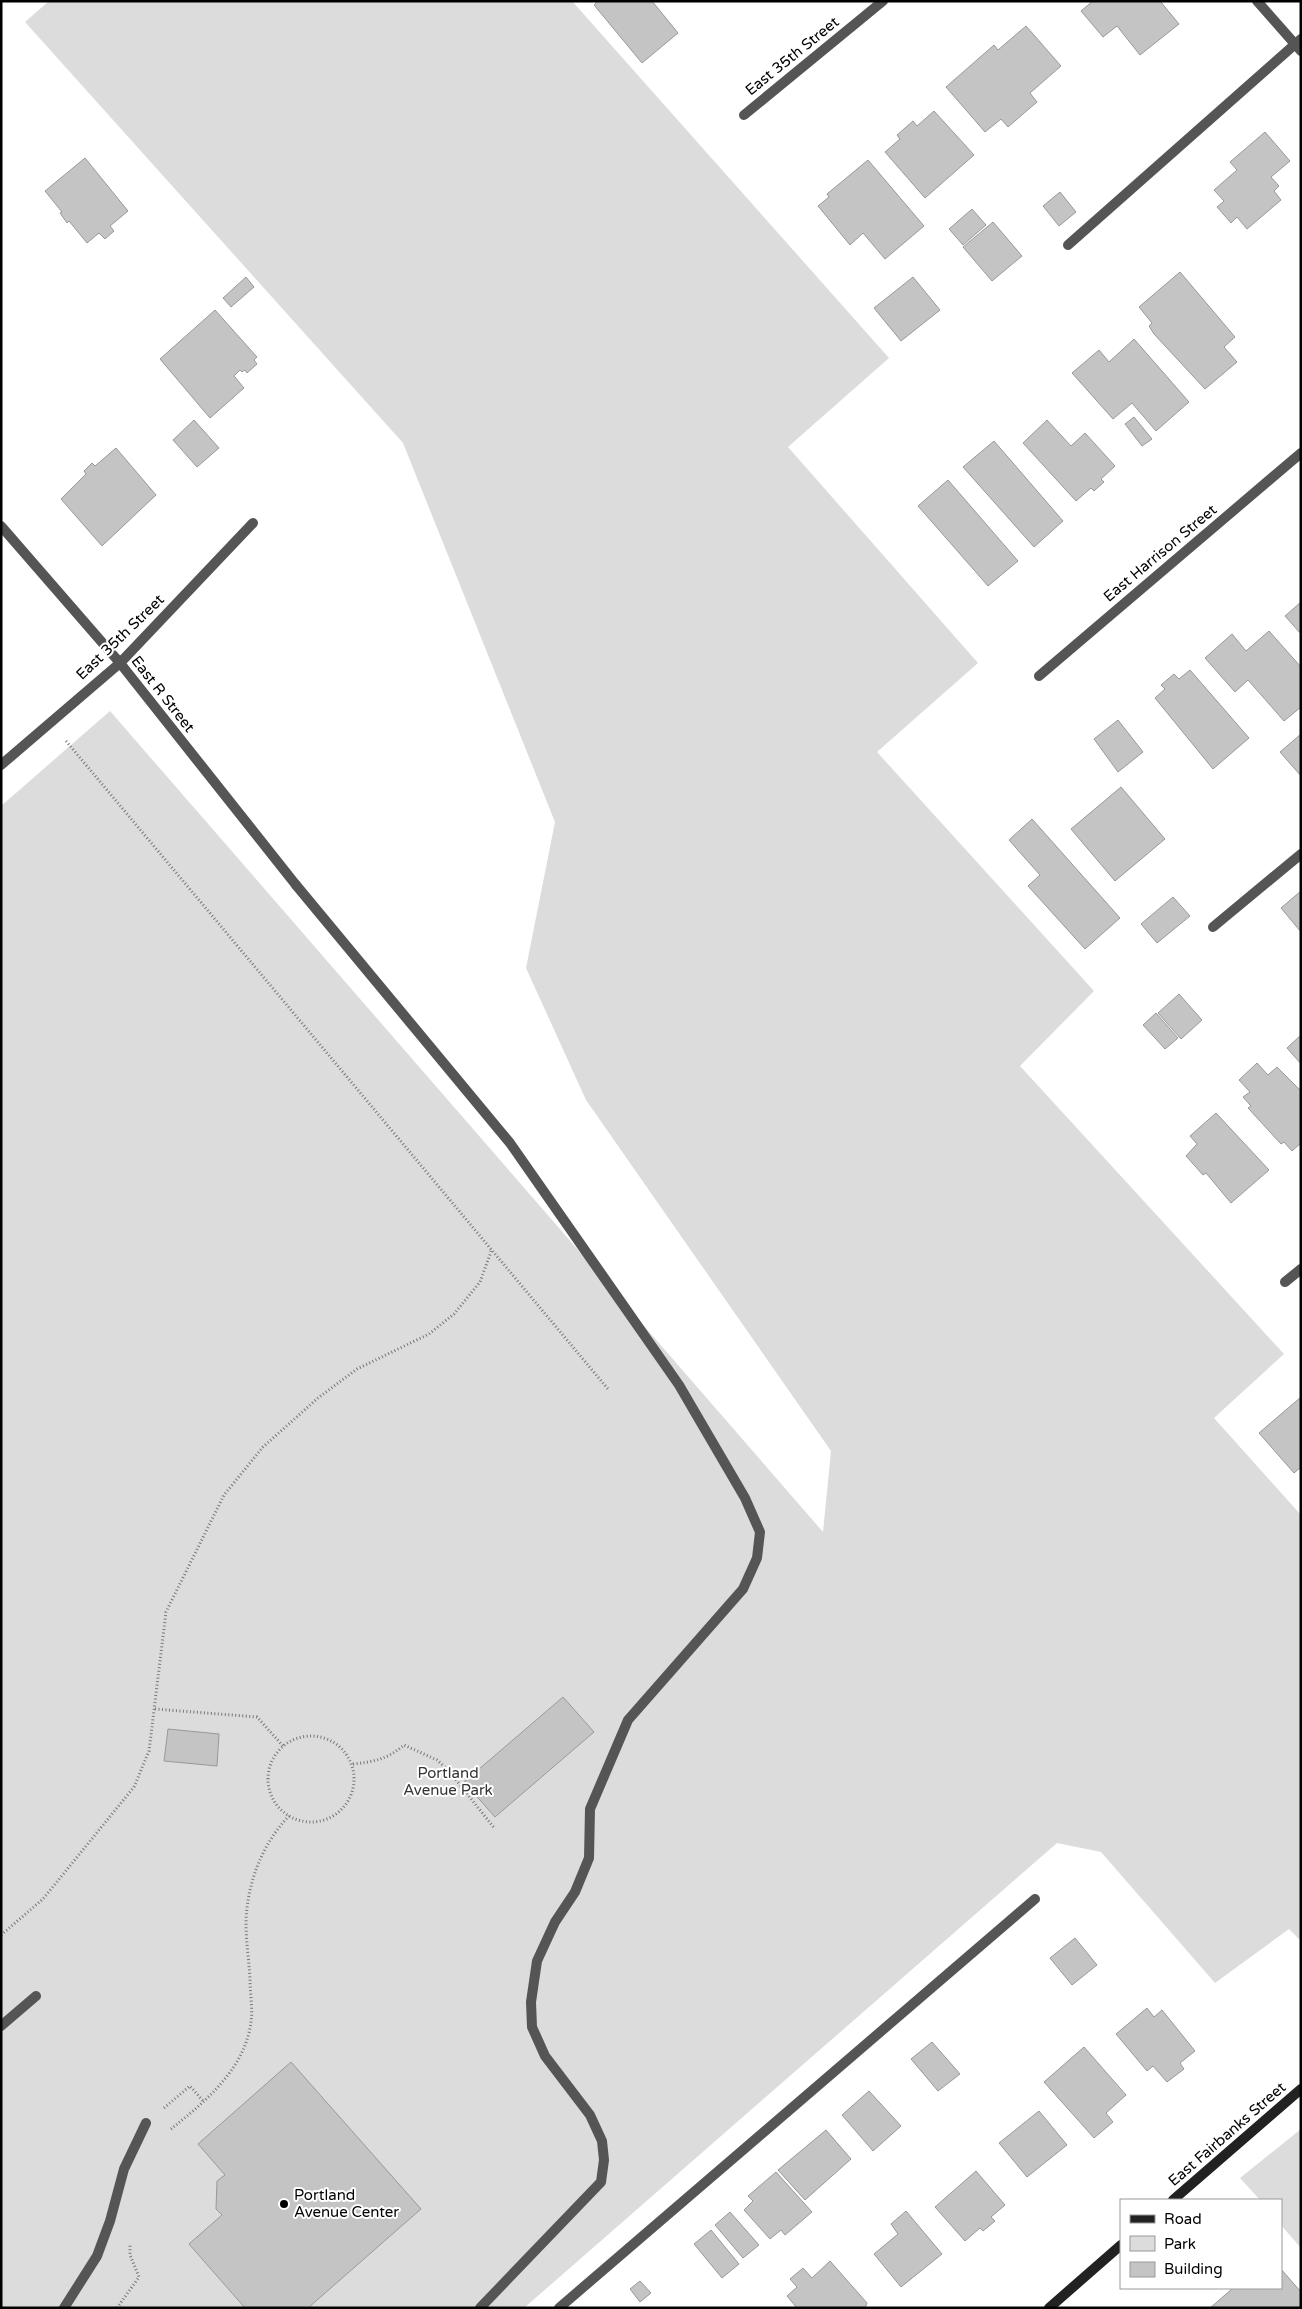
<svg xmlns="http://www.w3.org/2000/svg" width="1302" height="2309" viewBox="0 0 1302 2309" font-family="'Varela Round',sans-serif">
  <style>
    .green { fill: #dcdcdc }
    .building { fill: #c4c4c4; stroke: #999 }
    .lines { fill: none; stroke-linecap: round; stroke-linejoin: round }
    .path { stroke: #777; stroke-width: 3; stroke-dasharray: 1 2.5; stroke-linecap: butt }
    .lane { stroke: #555; stroke-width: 10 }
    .street { stroke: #555; stroke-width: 10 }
    .secondary { stroke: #222; stroke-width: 10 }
    .poi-dot { fill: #000; stroke: #fff; stroke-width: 2 }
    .labels { text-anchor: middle; stroke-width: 4; stroke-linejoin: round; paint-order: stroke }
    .street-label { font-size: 15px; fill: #000; stroke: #fff }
    .park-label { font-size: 15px; fill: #333; stroke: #fff }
    .poi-label { font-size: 15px; fill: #000; stroke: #fff; text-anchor: start }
  </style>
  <rect width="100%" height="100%" fill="#fff"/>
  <path class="green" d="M49,1H572L889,358L788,447L978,663L877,752L1094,991L1020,1066L1284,1354L1214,1418L1301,1515V1941L1289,1929L1215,1983L1101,1852L1057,1843L524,2308H1V806L110,711L823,1532L831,1451L586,1100L526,968L555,822L403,443L25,22Z
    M1301,2129V2248L1281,2225V2200H1260L1240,2178Z"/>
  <path class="building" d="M598,1H652L678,33L642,63L594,5Z
    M1093,1H1160L1179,24L1140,55L1117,26L1103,37L1081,11Z
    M1026,26L1061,66L1030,93L1037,102L1008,127L1001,119L985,132L946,87L994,45L998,50Z
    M934,111L974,155L925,198L885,152L900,139L897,135L913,121L917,126Z
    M1265,132L1290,161L1271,177L1279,186L1274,191L1281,200L1247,229L1237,217L1231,223L1217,207L1224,201L1214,190L1237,170L1230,162Z
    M85,158L128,211L110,226L114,231L105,239L99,233L87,243L69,221L67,223L60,213L62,212L45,191Z
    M868,160L924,226L885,259L863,233L850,245L818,206L829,197L827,194Z
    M1060,192L1076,212L1059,226L1043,206Z
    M972,209L986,225L963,245L949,229Z
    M993,222L1022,256L992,281L963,247Z
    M1180,272L1235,337L1224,347L1237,362L1205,389L1154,334L1149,326L1152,323L1139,307Z
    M246,277L254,287L231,307L223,298Z
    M913,277L940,310L901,341L874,308Z
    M215,310L257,357L254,360L257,364L247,373L245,370L242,372L240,370L234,376L244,388L210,418L160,359Z
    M1134,339L1189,402L1156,431L1132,403L1113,419L1072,373L1099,350L1109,362Z
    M1134,417L1152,439L1142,446L1125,424Z
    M194,420L219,448L197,467L173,440Z
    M1047,420L1071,446L1085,433L1115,466L1101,479L1104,482L1094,491L1091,488L1076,501L1023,443Z
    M994,441L1063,521L1034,547L963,467Z
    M116,448L156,495L102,546L61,499L86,474L84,471L92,463L95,466Z
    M948,480L1018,561L988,586L918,506Z
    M1301,602V634L1285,616Z
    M1269,631L1301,667V707L1284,721L1248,680L1235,692L1205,658L1232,634L1246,651Z
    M1190,670L1249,738L1213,769L1155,698L1165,689L1161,685L1174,674L1179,679Z
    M1118,720L1143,752L1118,772L1094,739Z
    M1301,734V776L1280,752Z
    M1121,787L1165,839L1115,881L1071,829Z
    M1032,819L1120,918L1085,949L1028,886L1040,875L1009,840Z
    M1301,891V932L1281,908Z
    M1173,897L1190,916L1157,943L1141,924Z
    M1179,994L1202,1020L1181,1039L1158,1013Z
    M1156,1013L1178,1038L1165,1049L1143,1025Z
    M1301,1035V1064L1287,1048Z
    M1257,1063L1268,1075L1277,1067L1301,1091V1143L1292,1151L1284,1142L1281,1144L1248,1108L1251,1106L1243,1097L1250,1092L1239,1080Z
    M1216,1113L1269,1170L1231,1203L1206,1173L1203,1175L1186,1156L1197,1144L1190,1136Z
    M1301,1397V1467L1294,1473L1259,1433Z
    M563,1697L594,1732L495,1817L464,1782Z
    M168,1729L219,1734L217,1766L164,1761Z
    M1075,1938L1097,1965L1072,1985L1050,1958Z
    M1147,2008L1154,2017L1162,2010L1195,2051L1180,2063L1184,2069L1167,2082L1153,2066L1147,2071L1116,2034Z
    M932,2042L960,2074L938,2091L911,2059Z
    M1084,2047L1126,2095L1106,2113L1113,2122L1094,2138L1044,2082Z
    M291,2062L421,2209L308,2308H245L189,2244L222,2215L216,2209L217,2181L225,2175L198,2144Z
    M869,2091L901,2126L873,2151L842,2115Z
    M1039,2111L1067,2145L1027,2177L999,2143Z
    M826,2130L851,2159L805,2200L778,2170Z
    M976,2171L1005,2205L991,2217L995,2221L983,2231L980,2228L965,2241L935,2207Z
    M776,2172L812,2212L785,2235L781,2230L770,2239L744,2210L753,2201L748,2196Z
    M906,2211L942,2254L901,2287L874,2254L898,2234L891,2224Z
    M730,2212L759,2245L743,2258L715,2225Z
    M711,2230L739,2264L722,2278L694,2244Z
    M830,2261L867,2303L865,2308H797L787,2296L797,2287L790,2279L803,2268L812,2278Z
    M1281,2269L1301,2292V2308H1210L1233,2288H1281Z
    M640,2281L651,2293L640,2302L630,2289Z"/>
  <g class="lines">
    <path class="path" d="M66,741L608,1389
      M155,1709L257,1717L283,1746
      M268 1779a43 43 0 1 1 86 0a43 43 0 1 1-86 0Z
      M353,1764C373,1762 388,1759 404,1745L437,1760L449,1771L495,1829
      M1,1935L43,1899L134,1787L149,1751L166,1612L224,1495L263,1447L318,1398L357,1369L429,1334L454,1314L480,1282L492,1249
      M164,2108L190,2086L204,2102
      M171,2129C205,2102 245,2069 251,2022C253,2009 250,1994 250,1980C249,1957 244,1931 247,1908C251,1874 265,1841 289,1816
      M117,2308L139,2277L130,2255V2244"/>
    <path class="lane" d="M1068,245L1301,39
      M296,885L510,1143L679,1385L745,1498L760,1532L757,1558L743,1589L628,1720L590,1809L589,1858L575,1892L555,1922L537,1961L531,2002L532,2027L545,2056L590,2115L602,2141L604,2160L601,2182L480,2308
      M1213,927L1301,854
      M1,2026L36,1996
      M64,2308L97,2256L110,2221L124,2169L146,2123
      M559,2308L1035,1899"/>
    <path class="street" d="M1257,1L1301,51
      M744,115L883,1
      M1,526L120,663L296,885
      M1039,676L1301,453
      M1,765L120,663L253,523
      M1285,1282L1301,1269"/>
    <path class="secondary" d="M1173,2200L1301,2089
      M1049,2308L1121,2245"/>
  </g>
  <circle class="poi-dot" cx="284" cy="2204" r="5"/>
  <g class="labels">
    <g class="street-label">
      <text transform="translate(792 56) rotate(-39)" y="5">East 35th Street</text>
      <text transform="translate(1160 553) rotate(-40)" y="5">East Harrison Street</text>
      <text transform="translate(120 637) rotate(-44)" y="5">East 35th Street</text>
      <text transform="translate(163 694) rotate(52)" y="5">East R Street</text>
      <text transform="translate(1227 2134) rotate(-41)" y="5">East Fairbanks Street</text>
    </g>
    <g class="park-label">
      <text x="448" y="1778">Portland<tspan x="448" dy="17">Avenue Park</tspan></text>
    </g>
    <g class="poi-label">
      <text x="294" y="2200">Portland<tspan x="294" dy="17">Avenue Center</tspan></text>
    </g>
  </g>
  <rect width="1302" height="2309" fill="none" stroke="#000000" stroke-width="5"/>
  <rect x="1120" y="2199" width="162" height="90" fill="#ffffff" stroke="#999999"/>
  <rect x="1130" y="2215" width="25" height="8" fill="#222222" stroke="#999999"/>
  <text x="1164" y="2224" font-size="15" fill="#000000">Road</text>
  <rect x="1130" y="2236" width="25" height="15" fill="#dcdcdc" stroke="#999999"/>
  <text x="1164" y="2249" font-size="15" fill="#000000">Park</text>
  <rect x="1130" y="2262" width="25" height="15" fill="#c4c4c4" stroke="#999999"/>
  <text x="1164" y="2274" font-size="15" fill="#000000">Building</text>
</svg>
